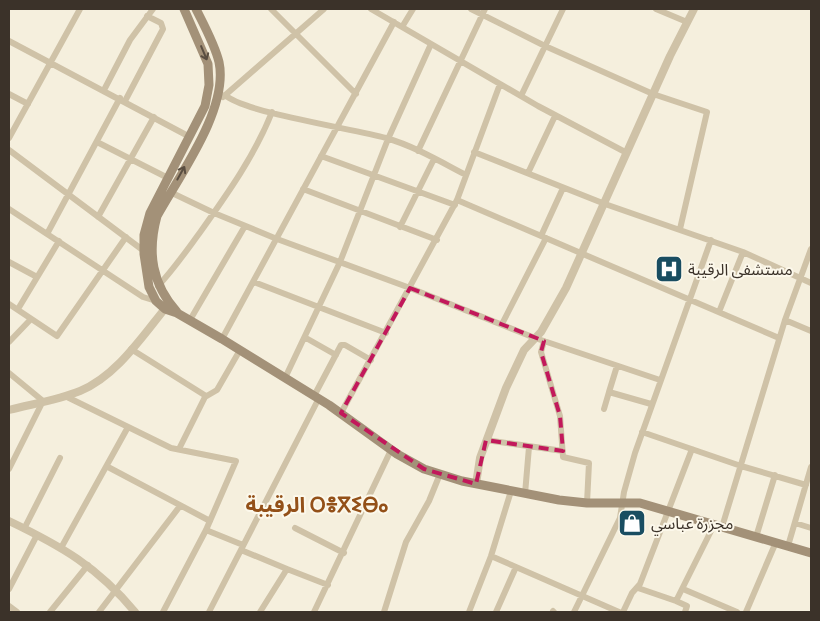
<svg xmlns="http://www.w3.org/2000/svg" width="820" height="621" viewBox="0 0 820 621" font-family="Barlow,'Noto Sans Arabic','Noto Sans Tifinagh',sans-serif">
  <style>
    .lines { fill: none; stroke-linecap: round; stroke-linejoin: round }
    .minor { stroke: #cfc2a7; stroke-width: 6 }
    .tertiary { stroke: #cfc2a7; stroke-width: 8 }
    .secondary { stroke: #a39178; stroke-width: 9 }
    .oneway { stroke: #5a4e41 }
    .marked { fill: none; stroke: #c2185b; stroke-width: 4; stroke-dasharray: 10 6; stroke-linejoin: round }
    .labels { text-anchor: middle; stroke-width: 4; stroke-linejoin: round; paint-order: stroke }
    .poi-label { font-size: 16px; fill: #3b3229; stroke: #fcf8eb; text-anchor: start }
    .district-label { font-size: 21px; font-weight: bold; fill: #935018; stroke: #fcf8eb }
  </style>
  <rect width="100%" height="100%" fill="#f5efdd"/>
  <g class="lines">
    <path class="minor" d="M271,9L356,94
      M371,9L538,106L627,153
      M471,9L545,46L653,94L707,112L680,229
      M656,9L687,22
      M402,27L413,9
      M9,41L190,137
      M104,90L130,40L153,9
      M9,94L28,104
      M225,95C245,113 354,129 386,138C414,146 441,162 466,175
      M521,96L563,9
      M223,97L324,9
      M125,101L163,29L161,23L147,16
      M9,138L80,9
      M97,142L168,178
      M9,150L144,251
      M418,151L485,9
      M474,152L605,204L743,252L811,283
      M321,156L455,205
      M528,173L555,116
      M303,189L437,240
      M170,192L214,213L277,239L410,288L535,338L660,380
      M457,200L779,338
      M9,209L143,297L156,301
      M98,217L154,117
      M400,227L434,159
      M47,234L120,98
      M541,236L563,188
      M9,262L37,277
      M254,282L386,333
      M158,286C174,269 187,250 201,231C228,193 255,155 272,112
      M9,304L57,336L126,237
      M18,309L59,241
      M719,312L743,252
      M190,320L245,226
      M785,320L811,331
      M502,324L546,238
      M306,338L336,355
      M222,339L394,22
      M544,341L541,352L560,416L563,457L589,463L587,503
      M9,342L31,319
      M131,349L206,396
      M617,366L609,392L651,404
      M9,373L43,401L9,469
      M285,378L340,262L388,139L431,44
      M65,396L171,448L236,461L206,530L163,612
      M314,396L341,345H345L371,360
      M604,409L609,392
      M341,413L457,200L500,84
      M642,432L741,466L806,485
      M486,440L563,451
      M179,449L205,397L217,390L240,350
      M108,467L210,521
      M525,494L529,447
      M795,523L811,528
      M722,527L785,320L811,249
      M295,528L344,553
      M24,529L60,458
      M206,530L243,545
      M756,537L775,475
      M788,546L811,467
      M61,548L128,427
      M241,550L287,569L260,612
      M491,556L619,612
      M287,569L328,585
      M638,588L676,601L714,525
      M9,589L37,535
      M683,589L737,612
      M676,601L687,606L685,612
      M9,606L17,612
      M553,611L554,612
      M50,612L88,565
      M99,612L180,506
      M209,612L319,398
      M314,612L391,450
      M384,612L406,542L429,501L440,474
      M469,612L491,556L511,491
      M496,612L516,567
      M574,612L620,518L624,492L635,453L711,240
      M623,612L632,593L640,584L692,449
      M746,612L776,542"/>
    <path class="tertiary" d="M9,410C32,404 58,400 80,391C117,376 143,335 168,305
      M476,484L480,458L506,388L524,350L541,332L566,288L670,56L694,9
      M9,521C61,546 98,567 135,612"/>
    <path class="secondary" d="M184,9L208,64L209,85L205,106L150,213L144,235V254L149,287L156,301L165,309L177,313L222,339L329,405L397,454L424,469L462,481L559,500L587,503H640L811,553
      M177,312C152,284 147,253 157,216C179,176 229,109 219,62C215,45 204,25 196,9"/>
  </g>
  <defs><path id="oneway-shaft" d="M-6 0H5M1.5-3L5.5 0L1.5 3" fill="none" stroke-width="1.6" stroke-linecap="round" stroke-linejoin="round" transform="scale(1.25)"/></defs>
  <g class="oneway">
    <use href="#oneway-shaft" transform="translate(204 53) rotate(67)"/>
    <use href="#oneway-shaft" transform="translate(181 173) rotate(-61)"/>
  </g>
  <path class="marked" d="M410,288L544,341L541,352L560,416L563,451L486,440L476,484L424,469L341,413Z"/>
  <defs>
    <g id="hospital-square" transform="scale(1.4375)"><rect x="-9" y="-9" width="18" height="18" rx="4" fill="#194d61" stroke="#fcf8eb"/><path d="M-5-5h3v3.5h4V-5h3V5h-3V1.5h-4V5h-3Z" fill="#fff"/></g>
    <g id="shop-square" transform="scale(1.4375)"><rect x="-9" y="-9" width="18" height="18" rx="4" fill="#194d61" stroke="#fcf8eb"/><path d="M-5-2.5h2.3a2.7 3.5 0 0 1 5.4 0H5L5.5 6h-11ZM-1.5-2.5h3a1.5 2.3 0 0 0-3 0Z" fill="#fff"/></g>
  </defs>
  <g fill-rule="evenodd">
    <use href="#hospital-square" x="669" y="269"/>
    <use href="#shop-square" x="632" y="523"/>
  </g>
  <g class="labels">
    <g class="poi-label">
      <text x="688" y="275">مستشفى الرقيبة</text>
      <text x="651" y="529">مجزرة عباسي</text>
    </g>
    <g class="district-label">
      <text x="317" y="512">الرقيبة ⵔⴻⴳⵉⴱⴰ</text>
    </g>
  </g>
  <rect width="820" height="621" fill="none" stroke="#3b3229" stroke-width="20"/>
</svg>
